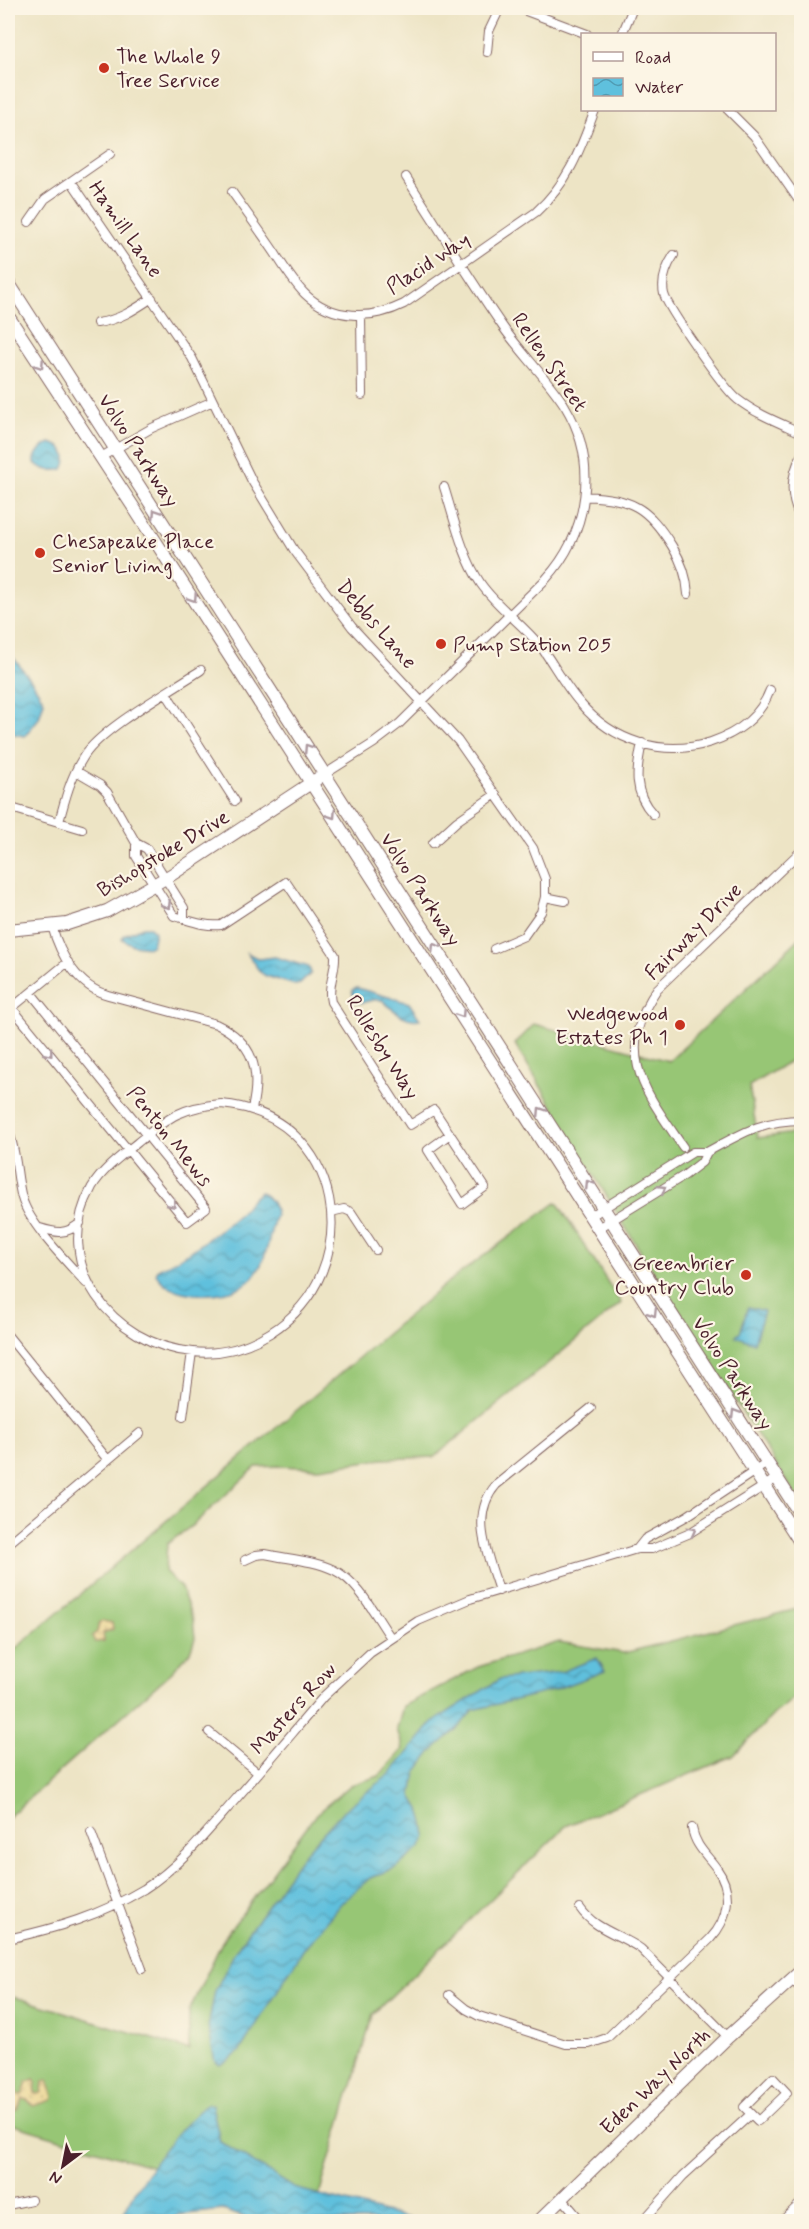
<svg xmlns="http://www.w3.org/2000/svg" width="809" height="2229" viewBox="0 0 809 2229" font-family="Mynerve,sans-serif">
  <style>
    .grass { fill: #97c675; stroke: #707250; stroke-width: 1.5 }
    .sand { fill: url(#sand-dots); stroke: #9c7c64; stroke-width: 1.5 }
    .water { fill: url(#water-waves); stroke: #547084; stroke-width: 1.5 }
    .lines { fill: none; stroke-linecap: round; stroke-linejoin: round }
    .street-casing { stroke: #836461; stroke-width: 10 }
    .secondary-casing { stroke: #836461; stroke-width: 14 }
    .street { stroke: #fff; stroke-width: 8 }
    .secondary { stroke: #fff; stroke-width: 12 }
    .oneway { stroke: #ae9aa0 }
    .poi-dot { fill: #c8321e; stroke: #fcf5e5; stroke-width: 2 }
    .labels { text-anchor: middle; stroke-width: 4.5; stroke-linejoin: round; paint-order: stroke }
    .poi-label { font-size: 21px; fill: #4a1f2b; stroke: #fcf5e5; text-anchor: start }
    .street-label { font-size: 21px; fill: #4a1f2b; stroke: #fcf5e5 }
  </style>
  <defs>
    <pattern id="sand-dots" width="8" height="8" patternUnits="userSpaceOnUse" patternTransform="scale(1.5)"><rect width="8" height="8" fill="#eeda9e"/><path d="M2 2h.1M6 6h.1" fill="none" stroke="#cebb88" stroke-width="1.8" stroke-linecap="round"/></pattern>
    <pattern id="water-waves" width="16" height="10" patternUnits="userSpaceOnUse" patternTransform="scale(1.5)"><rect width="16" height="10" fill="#5fc0dd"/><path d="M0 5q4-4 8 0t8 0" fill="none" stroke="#509bb3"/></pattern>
  </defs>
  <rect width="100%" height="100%" fill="#fcf5e5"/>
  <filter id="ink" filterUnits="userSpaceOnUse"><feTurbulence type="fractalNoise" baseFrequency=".0167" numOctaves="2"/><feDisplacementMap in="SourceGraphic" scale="12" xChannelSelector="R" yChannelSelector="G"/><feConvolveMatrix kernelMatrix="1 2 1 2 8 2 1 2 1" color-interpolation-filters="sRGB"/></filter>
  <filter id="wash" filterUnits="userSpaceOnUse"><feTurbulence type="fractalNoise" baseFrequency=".008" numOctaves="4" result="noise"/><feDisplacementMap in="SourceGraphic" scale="24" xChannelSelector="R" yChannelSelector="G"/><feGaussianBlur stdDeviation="1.35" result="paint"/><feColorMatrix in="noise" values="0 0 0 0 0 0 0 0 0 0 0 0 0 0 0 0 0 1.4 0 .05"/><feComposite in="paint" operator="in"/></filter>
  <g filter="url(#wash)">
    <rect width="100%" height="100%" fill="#ede4c5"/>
    <path class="grass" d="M801,937V1054L749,1086L758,1138L801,1132V1504L630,1235L515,1044L534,1024L669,1061Z
      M557,1202L621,1303L434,1457L383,1459L319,1468L280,1466L256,1467L193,1525L167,1544L165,1571L181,1588L193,1620L195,1638L190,1652L172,1672L8,1817V1655L448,1282Z
      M801,1608V1693L775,1713L733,1756L566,1826L373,2014L313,2215L14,2125L8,2131V1995L189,2050V2011L224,1938L316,1814L351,1785L379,1776L403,1749L397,1729L403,1706L478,1667L559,1642L624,1653Z"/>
    <path class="sand" d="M102,1621L112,1623L113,1629L103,1633L104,1641L95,1642L92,1636L97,1632L99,1624Z
      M34,2079L36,2082L35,2093L39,2094L42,2092L43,2082L48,2080L53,2096L52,2100L33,2106L28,2100L23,2099L17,2110L12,2111L8,2108V2082L13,2080L17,2082L16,2093L19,2095L23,2094L27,2082Z"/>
    <path class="water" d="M50,443C64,446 70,457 63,469C53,472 42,470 35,463C34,453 42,447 50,443Z
      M8,651L33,683L44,701L39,718L25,736L8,733Z
      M143,927H150L155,932L152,945L149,947L133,945L122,939L124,935Z
      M247,953L259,959L275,957L309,967L311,973L300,984L295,985L266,976L260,972Z
      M357,988L409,1003L420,1019C404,1022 393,1009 382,1000C372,997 365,1005 355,1002L352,990Z
      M261,1192C269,1197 275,1205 276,1215C271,1227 270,1239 266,1251C256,1288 231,1296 195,1294C178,1292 166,1289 156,1274L158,1269C188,1256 216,1234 241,1212C248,1205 252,1196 261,1192Z
      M748,1307L764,1311L754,1343L736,1336L738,1333H740Z
      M597,1658L605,1671L548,1692L473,1710L459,1727L432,1751L416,1772L412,1796L420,1809L424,1823L426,1836L421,1847L397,1867L370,1878L342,1902L303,1950L239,2052L225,2063L220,2065L215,2062L208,2027L215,1991L236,1950L303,1855L343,1811L390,1774L434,1721L500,1679L561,1672Z
      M207,2104L212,2105L220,2142L294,2188L418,2221H255L223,2210L178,2215L169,2221H120C136,2184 175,2130 207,2104Z"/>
  </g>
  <g filter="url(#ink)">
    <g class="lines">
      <g class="street-casing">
        <path id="street" d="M518,8L587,34
          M622,34L633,8
          M487,52L489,31L500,8
          M728,110L754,136L802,205
          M71,181L192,358L252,481L294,550L352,627L458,741L533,848L545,879V897L541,912L524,936L494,949
          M232,192C246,212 261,232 275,253C284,267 293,282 305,294C332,320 372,320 404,304L536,212C569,182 580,150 595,110
          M29,222L45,199L110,154
          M674,255C666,267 661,280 664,294C668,309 723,387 737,399C756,414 780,423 802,433
          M361,316L362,395
          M97,323C119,320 134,310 152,298
          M802,454C790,477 789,498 802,521
          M101,457L152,428L213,401
          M444,487C454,518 462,556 481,584C498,608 523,624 541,647C554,665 565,686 580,703C612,741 663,758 711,742C738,733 760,717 770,690
          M585,496C632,499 647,506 672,546C682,562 687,576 688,594
          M166,693L235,801
          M642,743C636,770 633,793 653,814
          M76,771L100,785L107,792L136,843L147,849L184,908V919
          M325,774L374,743L399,724L546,579C589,532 599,462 565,406C547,378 522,354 503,327C469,278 438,227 406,177
          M8,807L82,829
          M59,822C65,799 71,776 84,756C103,727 170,691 201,670
          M136,843V856L174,916C189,920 204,927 221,925L286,882L335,955C336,972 327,986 331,1002L410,1125L434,1110L485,1187L462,1204L428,1150L450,1134
          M433,843L457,821L496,794
          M545,897L565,901
          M52,926C60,955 78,987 108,995L216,1024C254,1042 261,1070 252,1109
          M12,1008L187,1222L206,1208L31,993
          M8,1011L68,962
          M221,1104C344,1114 370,1270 270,1333C246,1348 221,1355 193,1352C112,1345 49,1264 92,1187C103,1169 121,1156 137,1143C168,1118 180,1107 221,1104Z
          M8,1130C17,1151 16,1176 22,1198C29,1224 67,1262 86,1283
          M683,1147C645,1091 613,1054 657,989L802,850
          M707,1152C741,1134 761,1120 802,1120
          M331,1212L344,1209L351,1212L376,1250
          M591,1216L693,1152H707L702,1162L685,1175L599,1228
          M40,1228C56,1233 66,1235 80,1223
          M8,1336L108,1460
          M183,1417L192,1352
          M8,1544L140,1433
          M637,1549L645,1539L687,1516L767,1463
          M245,1560L256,1555L265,1554C287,1559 313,1560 334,1570C359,1582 375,1615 391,1638
          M499,1591C488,1555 469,1516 496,1485L591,1408
          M209,1732L258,1773
          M91,1832L142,1969
          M580,1908C595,1930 620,1934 641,1949L728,2037
          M8,1939C57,1928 99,1916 144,1889C180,1866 207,1832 235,1800C265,1766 294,1731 324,1696L370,1653L418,1621L470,1599L637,1549H652L688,1534L777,1478
          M791,1978L802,1990
          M449,1995L466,2009L479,2016L566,2044H589L607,2038L710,1939C729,1919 733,1891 717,1869C707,1855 695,1846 692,1828
          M773,2078L787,2093L758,2121L744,2107Z
          M562,2198L582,2222
          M8,2205L31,2200
          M642,2222L683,2176L751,2114
          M781,2222L802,2202"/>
      </g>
      <g class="secondary-casing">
        <path id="secondary" d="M8,282L802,1517
          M8,316L134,508L802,1545
          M8,930L67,924L107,911L171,875L317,779
          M538,2222L728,2037L802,1970"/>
      </g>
      <use href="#street" class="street"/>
      <use href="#secondary" class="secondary"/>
    </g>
    <defs><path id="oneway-chevron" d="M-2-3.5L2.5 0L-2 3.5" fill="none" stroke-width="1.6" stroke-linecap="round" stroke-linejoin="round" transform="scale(1.5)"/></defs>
    <g class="oneway">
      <use href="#oneway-chevron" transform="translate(40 365) rotate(56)"/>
      <use href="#oneway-chevron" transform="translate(156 513) rotate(-123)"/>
      <use href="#oneway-chevron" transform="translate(193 598) rotate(57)"/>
      <use href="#oneway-chevron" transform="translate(308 748) rotate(-123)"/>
      <use href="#oneway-chevron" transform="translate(332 815) rotate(57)"/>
      <use href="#oneway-chevron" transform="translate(167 905) rotate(58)"/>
      <use href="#oneway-chevron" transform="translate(435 947) rotate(-123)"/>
      <use href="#oneway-chevron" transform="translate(461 1014) rotate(57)"/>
      <use href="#oneway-chevron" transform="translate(49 1053) rotate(51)"/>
      <use href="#oneway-chevron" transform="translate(541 1111) rotate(-123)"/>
      <use href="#oneway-chevron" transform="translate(589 1184) rotate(-123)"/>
      <use href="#oneway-chevron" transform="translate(662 1189) rotate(-32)"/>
      <use href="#oneway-chevron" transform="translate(172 1204) rotate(51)"/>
      <use href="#oneway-chevron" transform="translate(653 1313) rotate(58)"/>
      <use href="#oneway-chevron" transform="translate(735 1413) rotate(-122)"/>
      <use href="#oneway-chevron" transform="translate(692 1531) rotate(-28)"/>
    </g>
  </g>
  <g class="poi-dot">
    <circle cx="104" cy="68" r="6"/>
    <circle cx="40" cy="553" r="6"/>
    <circle cx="441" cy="644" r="6"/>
    <circle cx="680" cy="1025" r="6"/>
    <circle cx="746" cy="1275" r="6"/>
  </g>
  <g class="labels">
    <g class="poi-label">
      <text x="116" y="63">The Whole 9<tspan x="116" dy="24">Tree Service</tspan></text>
      <text x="52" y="548">Chesapeake Place<tspan x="52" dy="24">Senior Living</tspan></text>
      <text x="453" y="651">Pump Station 205</text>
      <text x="668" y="1020" text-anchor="end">Wedgewood<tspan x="668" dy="24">Estates Ph 1</tspan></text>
      <text x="734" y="1270" text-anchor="end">Greenbrier<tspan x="734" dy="24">Country Club</tspan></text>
    </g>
    <g class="street-label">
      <text transform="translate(126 229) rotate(55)" y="7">Hamill Lane</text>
      <text transform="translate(428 263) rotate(-33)" y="7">Placid Way</text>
      <text transform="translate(550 362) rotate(55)" y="7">Rellen Street</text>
      <text transform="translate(139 450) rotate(57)" y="7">Volvo Parkway</text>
      <text transform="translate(377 624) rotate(49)" y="7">Debbs Lane</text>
      <text transform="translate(163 853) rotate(-31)" y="7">Bishopstoke Drive</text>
      <text transform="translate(421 889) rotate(57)" y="7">Volvo Parkway</text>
      <text transform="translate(693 931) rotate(-45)" y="7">Fairway Drive</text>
      <text transform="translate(383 1047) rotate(58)" y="7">Rollesby Way</text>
      <text transform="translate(170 1136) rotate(51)" y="7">Penton Mews</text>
      <text transform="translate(733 1373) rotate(57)" y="7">Volvo Parkway</text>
      <text transform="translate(293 1708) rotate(-48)" y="7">Masters Row</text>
      <text transform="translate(655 2081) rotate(-44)" y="7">Eden Way North</text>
    </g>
  </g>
  <rect width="809" height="2229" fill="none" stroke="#fcf5e5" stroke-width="30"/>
  <rect x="581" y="33" width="195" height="78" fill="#fcf5e5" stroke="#b59f9b" stroke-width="1.5"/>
  <rect x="593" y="52" width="30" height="9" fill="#ffffff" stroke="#b59f9b" stroke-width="1.5"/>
  <text x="635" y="63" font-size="18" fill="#4a1f2b">Road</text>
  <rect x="593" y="78" width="30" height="18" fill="url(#water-waves)" stroke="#b59f9b" stroke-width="1.5"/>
  <text x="635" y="93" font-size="18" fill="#4a1f2b">Water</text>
  <g transform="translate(63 2166) rotate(212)" stroke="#fcf5e5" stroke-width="4.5" paint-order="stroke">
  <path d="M0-4.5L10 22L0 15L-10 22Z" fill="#4a1f2b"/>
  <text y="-9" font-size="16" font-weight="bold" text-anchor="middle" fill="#4a1f2b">N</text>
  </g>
</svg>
